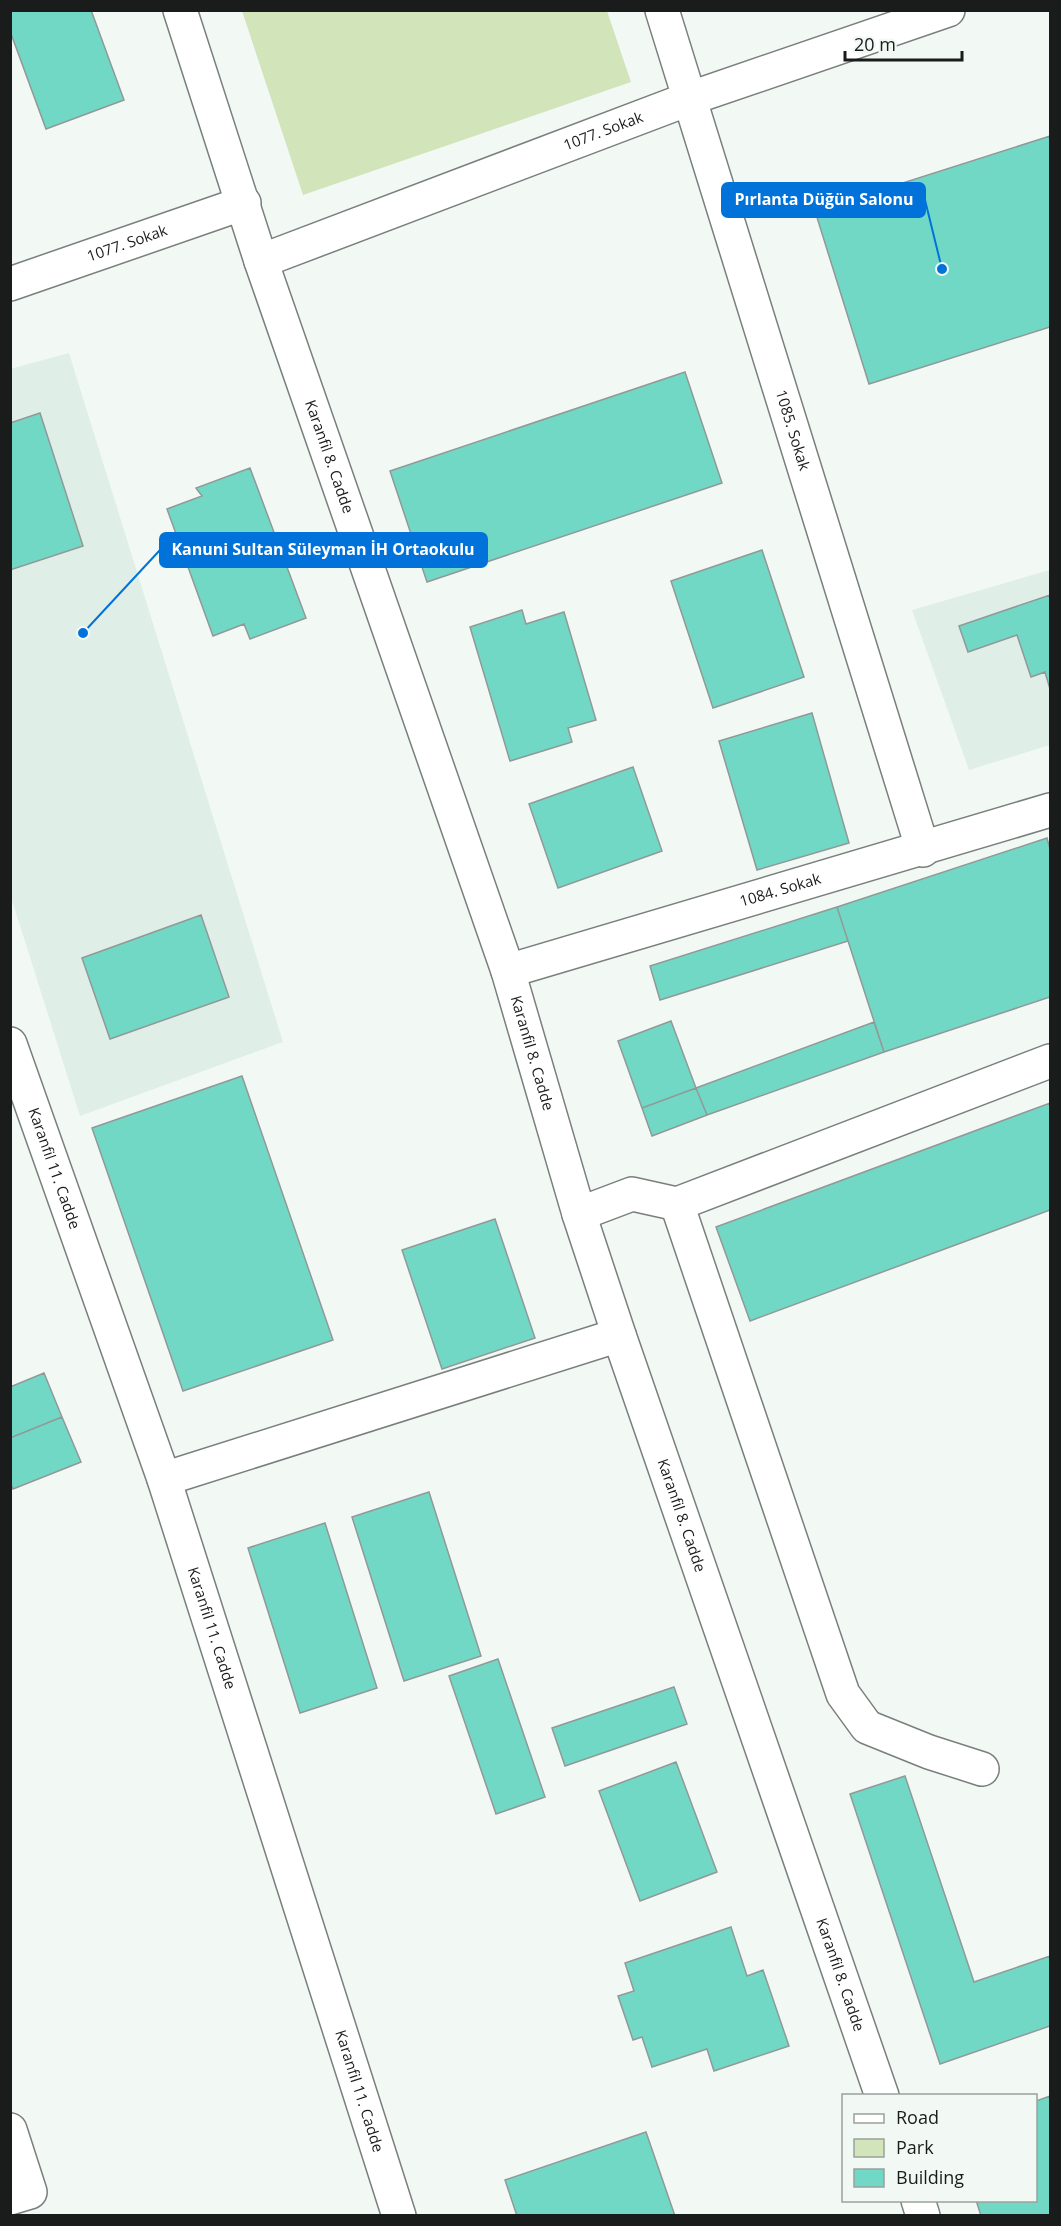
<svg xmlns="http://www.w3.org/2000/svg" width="1061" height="2226" viewBox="0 0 1061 2226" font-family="'Open Sans',sans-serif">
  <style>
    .built { fill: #dfeee6 }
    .green { fill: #d2e4ba }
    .building { fill: #72d8c6; stroke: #919997; stroke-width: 1.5 }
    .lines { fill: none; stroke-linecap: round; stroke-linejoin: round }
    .minor-casing { stroke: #797f7c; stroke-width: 36 }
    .tertiary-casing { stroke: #797f7c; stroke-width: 36 }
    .minor { stroke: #fff; stroke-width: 33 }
    .tertiary { stroke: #fff; stroke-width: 33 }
    .labels { text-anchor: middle; stroke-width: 4.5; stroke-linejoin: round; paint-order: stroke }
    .street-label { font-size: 15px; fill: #191c1a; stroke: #f2f9f5 }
    .leader { fill: none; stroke: #0072d9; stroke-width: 2 }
    .callout-dot { fill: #0072d9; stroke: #f2f9f5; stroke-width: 2 }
    .callout { fill: #0072d9; stroke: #0072d9; stroke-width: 2 }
    .callout-label { font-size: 16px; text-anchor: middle; font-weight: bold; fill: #fff }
  </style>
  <rect width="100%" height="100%" fill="#f2f9f5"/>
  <path class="built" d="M69,353L283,1042L80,1116L11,897L10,369Z
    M1050,570V745L969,770L912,610Z"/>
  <path class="green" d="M242,11H607L631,82L303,195Z"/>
  <path class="building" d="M10,10H91L124,100L46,129L10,31Z
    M1050,136V327L869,384L815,211Z
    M685,372L722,483L427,582L390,471Z
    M40,413L83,546L10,570V423Z
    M250,468L306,618L250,639L244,624L213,636L167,509L202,496L196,488Z
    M762,550L804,677L713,708L671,581Z
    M1050,595V689L1045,672L1031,677L1017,635L968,652L959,626Z
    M522,610L526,624L564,612L596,720L568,728L572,742L510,761L470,627Z
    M812,713L849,843L757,870L719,741Z
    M633,767L662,851L558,888L529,804Z
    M1047,838L1050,849V997L884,1052L837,907Z
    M837,907L848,941L660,1000L650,966Z
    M201,915L229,997L110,1039L82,958Z
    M671,1021L696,1088L642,1108L618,1041Z
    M874,1022L884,1052L707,1115L696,1088Z
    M242,1076L333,1340L183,1391L92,1128Z
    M696,1088L707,1115L652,1136L642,1108Z
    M1050,1103V1210L750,1321L716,1227Z
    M495,1219L535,1338L442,1369L402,1250Z
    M44,1373L62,1417L10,1438V1387Z
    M62,1417L81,1462L13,1489L10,1482V1438Z
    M429,1492L481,1656L404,1681L352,1517Z
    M325,1523L377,1688L300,1713L248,1548Z
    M498,1659L545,1797L496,1814L449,1676Z
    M674,1687L687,1724L565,1766L552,1728Z
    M676,1762L717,1872L640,1901L599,1791Z
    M905,1776L974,1982L1050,1956V2026L940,2064L850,1794Z
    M731,1927L747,1976L763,1970L789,2046L714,2071L707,2049L652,2067L642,2037L633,2040L618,1996L634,1991L625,1963Z
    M1050,2096V2216H981L976,2200H1036V2101Z
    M646,2132L675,2216H517L505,2180Z"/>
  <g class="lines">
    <g class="minor-casing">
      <g id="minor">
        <path id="s1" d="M662,10L923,850"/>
        <path id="s2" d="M261,261L691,98L948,10"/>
        <path id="s3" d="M10,284L244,203"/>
        <path id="s4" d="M508,971L1050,810"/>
        <path d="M579,1214L632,1194L677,1204"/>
        <path d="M164,1479L619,1335"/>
        <path d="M982,1769L929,1752L867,1727L843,1694L677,1204L1050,1061"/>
        <path d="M10,2130L30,2192L10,2198"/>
      </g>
    </g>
    <g class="tertiary-casing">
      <g id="tertiary">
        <path id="s5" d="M180,10L261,261L508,971L579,1214L619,1335L882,2096"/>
        <path id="s6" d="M10,1044L164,1479L399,2216"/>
        <path d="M918,2200L923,2216"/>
      </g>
    </g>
    <use href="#minor" class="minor"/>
    <use href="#tertiary" class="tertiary"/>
  </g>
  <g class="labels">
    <g class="street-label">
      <text dy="5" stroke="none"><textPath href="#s2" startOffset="366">1077. Sokak</textPath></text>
      <text dy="5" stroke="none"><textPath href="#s3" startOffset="124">1077. Sokak</textPath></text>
      <text dy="5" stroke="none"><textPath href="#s1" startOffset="440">1085. Sokak</textPath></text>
      <text dy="5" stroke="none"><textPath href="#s5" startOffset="471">Karanfil 8. Cadde</textPath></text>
      <text dy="5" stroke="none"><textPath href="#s4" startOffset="284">1084. Sokak</textPath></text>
      <text dy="5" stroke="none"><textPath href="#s5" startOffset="1101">Karanfil 8. Cadde</textPath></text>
      <text dy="5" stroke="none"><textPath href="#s6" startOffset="132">Karanfil 11. Cadde</textPath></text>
      <text dy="5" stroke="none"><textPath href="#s5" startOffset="1587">Karanfil 8. Cadde</textPath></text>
      <text dy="5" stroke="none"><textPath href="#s6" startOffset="618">Karanfil 11. Cadde</textPath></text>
      <text dy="5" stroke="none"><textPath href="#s5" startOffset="2073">Karanfil 8. Cadde</textPath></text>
      <text dy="5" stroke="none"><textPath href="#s6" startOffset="1104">Karanfil 11. Cadde</textPath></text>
    </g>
  </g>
  <path class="leader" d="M942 269L925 200M83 633L160 550"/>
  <g class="callout-dot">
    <circle cx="942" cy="269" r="6"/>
    <circle cx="83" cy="633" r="6"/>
  </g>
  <g class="callout">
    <rect x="722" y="183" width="203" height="34" rx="6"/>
    <rect x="160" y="533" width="327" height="34" rx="6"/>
  </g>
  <g class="callout-label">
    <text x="824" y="205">Pırlanta Düğün Salonu</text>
    <text x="323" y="555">Kanuni Sultan Süleyman İH Ortaokulu</text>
  </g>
  <rect width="1061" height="2226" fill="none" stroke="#191c1a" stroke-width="24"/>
  <rect x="842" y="2094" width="195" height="108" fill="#f2f9f5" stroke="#9ba19d" stroke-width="1.5"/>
  <rect x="854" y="2114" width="30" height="9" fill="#ffffff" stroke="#9ba19d" stroke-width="1.5"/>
  <text x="896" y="2124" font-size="18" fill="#191c1a">Road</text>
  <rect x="854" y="2139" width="30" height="18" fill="#d2e4ba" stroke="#9ba19d" stroke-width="1.5"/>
  <text x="896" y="2154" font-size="18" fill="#191c1a">Park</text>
  <rect x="854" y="2169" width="30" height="18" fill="#72d8c6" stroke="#9ba19d" stroke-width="1.5"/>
  <text x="896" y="2184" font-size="18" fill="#191c1a">Building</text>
  <path d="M845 51v9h117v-9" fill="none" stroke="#191c1a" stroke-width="3"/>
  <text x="854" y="51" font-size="18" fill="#191c1a" stroke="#f2f9f5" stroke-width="4.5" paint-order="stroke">20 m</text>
</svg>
